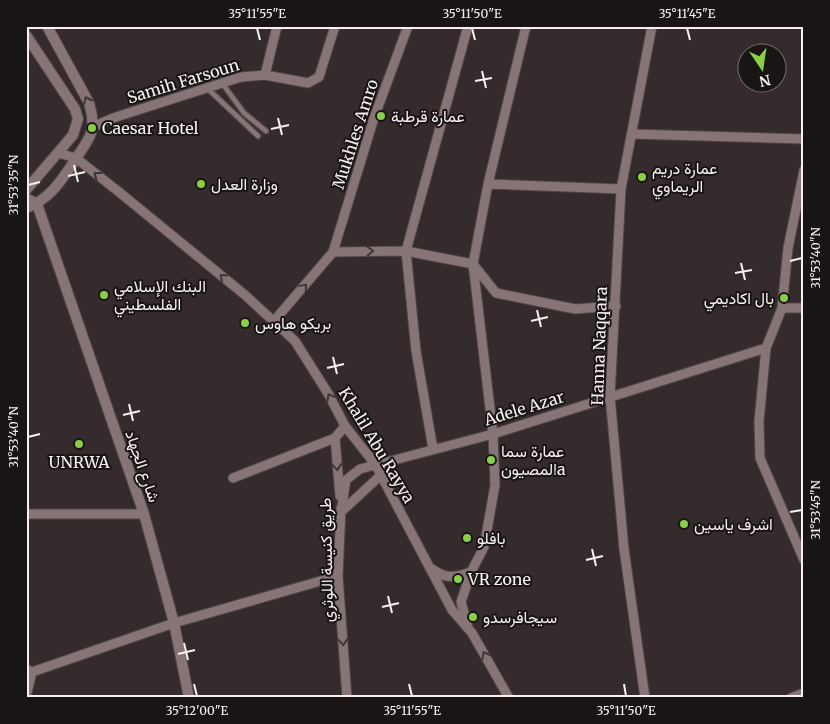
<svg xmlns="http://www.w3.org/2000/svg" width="830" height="724" viewBox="0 0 830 724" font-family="Merriweather,Vazirmatn,serif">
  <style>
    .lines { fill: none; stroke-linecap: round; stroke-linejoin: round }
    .service-casing { stroke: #504748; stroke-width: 7 }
    .minor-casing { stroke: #504748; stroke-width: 11 }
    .tertiary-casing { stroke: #504748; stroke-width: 12 }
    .service { stroke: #877476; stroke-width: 4.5 }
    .minor { stroke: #877476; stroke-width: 9 }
    .tertiary { stroke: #877476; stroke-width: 10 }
    .oneway { stroke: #403637 }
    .ticks { fill: none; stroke: #f7f0f1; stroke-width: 2 }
    .poi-dot { fill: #8ace47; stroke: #191515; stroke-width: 2 }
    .labels { text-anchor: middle; stroke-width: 4; stroke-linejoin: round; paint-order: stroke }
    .street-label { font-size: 16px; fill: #f7f0f1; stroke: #191515 }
    .poi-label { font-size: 16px; fill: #f7f0f1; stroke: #191515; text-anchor: start }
    .neatline { fill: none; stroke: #f7f0f1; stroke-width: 2 }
    .ticks-label { font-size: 12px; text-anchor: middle; fill: #f7f0f1 }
  </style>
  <rect width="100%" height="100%" fill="#352b2c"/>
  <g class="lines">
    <g class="service-casing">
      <path id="service" d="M222,83L244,113L266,131
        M208,89L258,136"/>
    </g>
    <g class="minor-casing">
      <path id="minor" d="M265,75L277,26
        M92,127L116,117L241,77L265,75L308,83L319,77L335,26
        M632,134L804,139
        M58,153L76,158L119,192L245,295L295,341L329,395L345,426L375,464L452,610L472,633L509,698
        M804,170L788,248L782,308L766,348L759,421L760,458L804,560
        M488,184L526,26
        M333,252L406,251L473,264L496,293L575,309L616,306
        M782,308H804
        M274,321L333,252L374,118L408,26
        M433,449L416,351L406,251L468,26
        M233,478L335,438
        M340,496L335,438L345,426
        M341,508L338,576L347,698
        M341,512L346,480L360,469L493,434L766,348
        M341,512L381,475
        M26,514H144
        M432,569C447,580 455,577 471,572
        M468,627L461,602L471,572L484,547L495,485L493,434L473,264L488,184L621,189
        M26,669L32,672L174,623L338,576
        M26,697L32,672
        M645,698L624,549L610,396L621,189L652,26
        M791,698L804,693"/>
    </g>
    <g class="tertiary-casing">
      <path id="tertiary" d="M26,35L75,109L78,119L73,135L26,190
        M26,198L37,204L144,514L174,623L189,698
        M26,208C51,199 63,178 77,157C82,149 88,142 91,133C94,123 92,113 89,103L47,26"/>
    </g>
    <use href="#service" class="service"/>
    <use href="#minor" class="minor"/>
    <use href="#tertiary" class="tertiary"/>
  </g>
  <defs><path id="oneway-chevron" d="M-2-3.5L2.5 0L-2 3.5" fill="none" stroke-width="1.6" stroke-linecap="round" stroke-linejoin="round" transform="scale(1.25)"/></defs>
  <g class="oneway">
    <use href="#oneway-chevron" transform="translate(87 100) rotate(-114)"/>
    <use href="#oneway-chevron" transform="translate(97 175) rotate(-143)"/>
    <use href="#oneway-chevron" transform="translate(370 251) rotate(-1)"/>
    <use href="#oneway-chevron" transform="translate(223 277) rotate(-140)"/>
    <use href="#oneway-chevron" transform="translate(304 287) rotate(-50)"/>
    <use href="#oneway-chevron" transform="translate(330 397) rotate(-119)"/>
    <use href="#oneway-chevron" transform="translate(337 467) rotate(85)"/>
    <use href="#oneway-chevron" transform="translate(343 642) rotate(86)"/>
    <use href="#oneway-chevron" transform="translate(485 655) rotate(-120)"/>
  </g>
  <path class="ticks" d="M257,28L260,40M472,28L475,40M687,28L690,40M482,71L486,88M475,81L492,78M278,118L282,135M271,129L289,125M74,165L78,182M68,176L85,172M28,185L40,182M790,261L802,258M741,263L745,280M735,273L752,270M537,310L541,327M531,321L548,317M333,357L337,374M327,368L344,364M129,404L133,421M123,415L140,411M28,437L40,434M790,512L802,510M592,549L596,566M586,560L603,556M388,596L392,613M382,607L399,603M184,643L188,660M178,654L195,650M194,684L197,696M409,684L412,696M624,684L626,696"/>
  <g class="poi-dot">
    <circle cx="381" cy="116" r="5"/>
    <circle cx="92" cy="128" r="5"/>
    <circle cx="642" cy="177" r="5"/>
    <circle cx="201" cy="184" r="5"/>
    <circle cx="104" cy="295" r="5"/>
    <circle cx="784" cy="298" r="5"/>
    <circle cx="245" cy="323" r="5"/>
    <circle cx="79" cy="444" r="5"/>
    <circle cx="491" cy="460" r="5"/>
    <circle cx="684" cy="524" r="5"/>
    <circle cx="467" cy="538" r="5"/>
    <circle cx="458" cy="579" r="5"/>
    <circle cx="473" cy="617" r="5"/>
  </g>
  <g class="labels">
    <g class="street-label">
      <text transform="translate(183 81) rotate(-17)" y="6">Samih Farsoun</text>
      <text transform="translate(355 134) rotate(-72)" y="6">Mukhles Amro</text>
      <text transform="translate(599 346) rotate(-88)" y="6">Hanna Naqqara</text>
      <text transform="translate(524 408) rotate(-17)" y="6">Adele Azar</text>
      <text transform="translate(377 445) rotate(59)" y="6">Khalil Abu Rayya</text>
      <text transform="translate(143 466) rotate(71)" y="6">شارع الجهاد</text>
      <text transform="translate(326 560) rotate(-91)" y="6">طريق كنيسة اللوثري</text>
    </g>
    <g class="poi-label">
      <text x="391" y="122">عمارة قرطبة</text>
      <text x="102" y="134">Caesar Hotel</text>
      <text x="652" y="174">عمارة دريم<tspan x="652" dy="18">الريماوي</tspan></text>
      <text x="211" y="190">وزارة العدل</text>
      <text x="114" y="292">البنك الإسلامي<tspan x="114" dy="18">الفلسطيني</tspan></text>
      <text x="774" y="304" text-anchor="end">بال اكاديمي</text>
      <text x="255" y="329">بريكو هاوس</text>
      <text x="501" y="457">عمارة سما<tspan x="501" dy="18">المصيونa</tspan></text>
      <text x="79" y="468" text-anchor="middle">UNRWA</text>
      <text x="694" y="530">اشرف ياسين</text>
      <text x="477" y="544">بافلو</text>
      <text x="468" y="585">VR zone</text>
      <text x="483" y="623">سيجافرسدو</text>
    </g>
  </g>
  <rect width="830" height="724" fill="none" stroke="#191515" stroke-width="55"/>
  <g transform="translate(762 68) rotate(167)"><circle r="24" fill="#191515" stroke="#726d6d"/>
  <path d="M0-4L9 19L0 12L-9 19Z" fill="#8ace47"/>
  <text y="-8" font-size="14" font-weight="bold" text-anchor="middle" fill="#f7f0f1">N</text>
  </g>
  <rect x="28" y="28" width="774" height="668" class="neatline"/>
  <g class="ticks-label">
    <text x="257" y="18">35°11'55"E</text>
    <text x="472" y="18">35°11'50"E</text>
    <text x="687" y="18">35°11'45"E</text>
    <text transform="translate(14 185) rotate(-90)" y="4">31°53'35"N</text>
    <text transform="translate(816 258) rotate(-90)" y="4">31°53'40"N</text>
    <text transform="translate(14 437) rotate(-90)" y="4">31°53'40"N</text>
    <text transform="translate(816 510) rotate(-90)" y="4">31°53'45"N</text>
    <text x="197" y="715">35°12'00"E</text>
    <text x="412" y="715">35°11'55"E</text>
    <text x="626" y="715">35°11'50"E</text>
  </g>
</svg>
